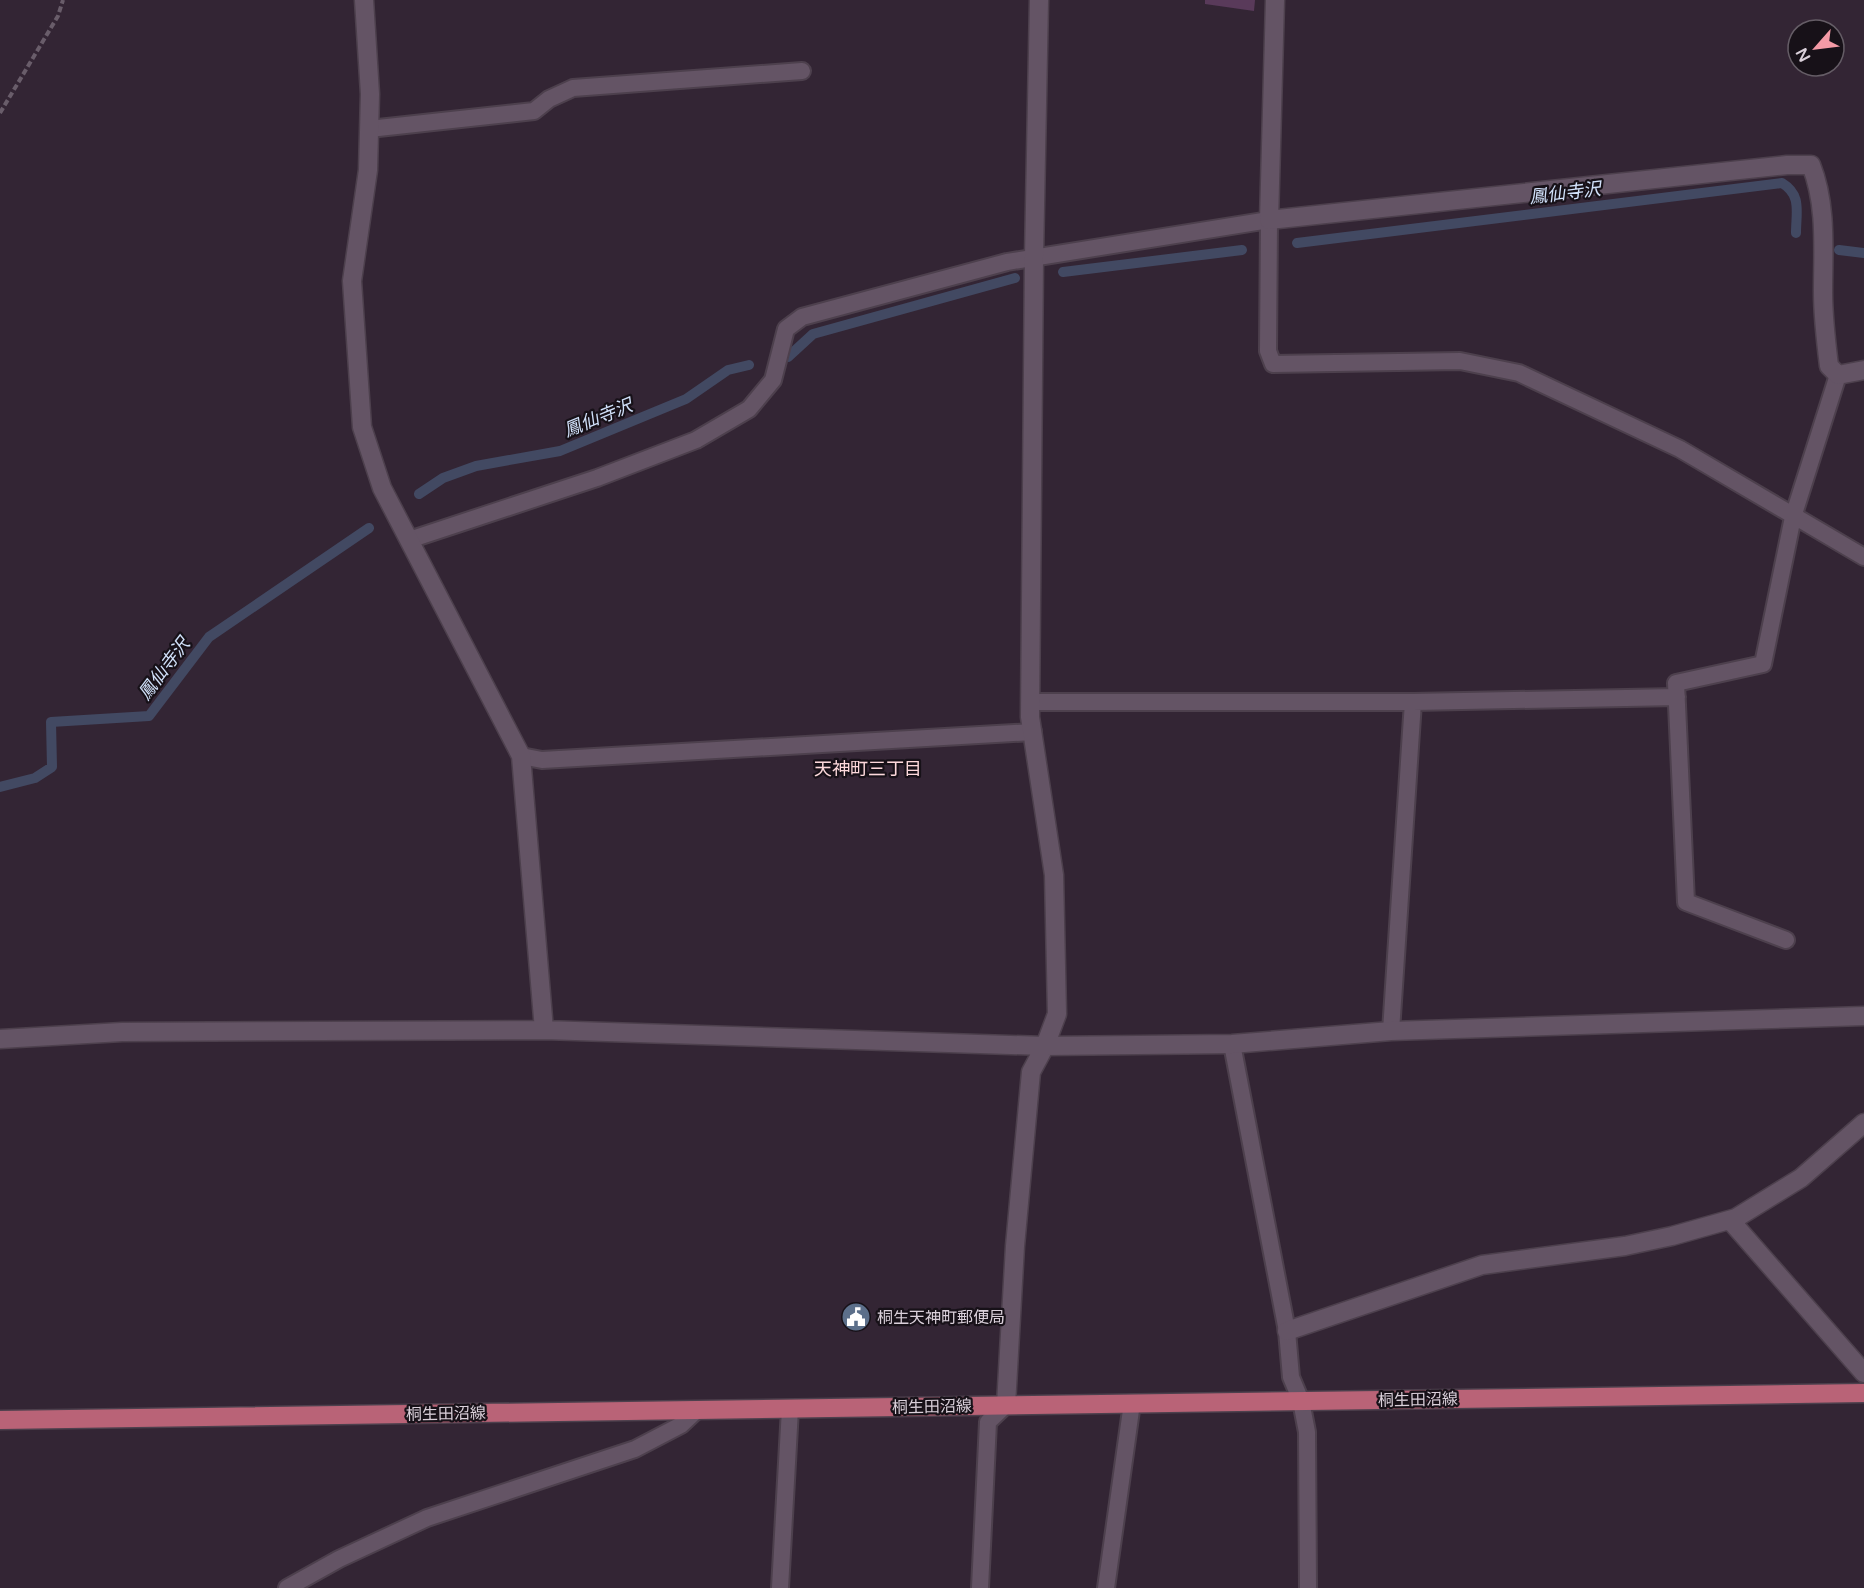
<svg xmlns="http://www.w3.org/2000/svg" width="1864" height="1588" viewBox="0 0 1864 1588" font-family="'Varela Round','Noto Sans JP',sans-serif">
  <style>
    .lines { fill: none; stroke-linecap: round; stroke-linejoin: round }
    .stream { stroke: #424962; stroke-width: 10 }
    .building { fill: #593a5a }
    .lane-casing { stroke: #4d404d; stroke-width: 20 }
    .street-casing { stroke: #4d404d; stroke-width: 21 }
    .primary-casing { stroke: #4d404d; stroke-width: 21 }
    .path { stroke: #695d6a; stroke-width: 4; stroke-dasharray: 6 3; stroke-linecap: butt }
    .lane { stroke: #645465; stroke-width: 16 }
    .street { stroke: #645465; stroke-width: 18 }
    .primary { stroke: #b96377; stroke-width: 18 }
    .labels { text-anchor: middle; stroke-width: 4.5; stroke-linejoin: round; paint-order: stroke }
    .poi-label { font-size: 16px; fill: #dad0da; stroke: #171118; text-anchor: start }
    .street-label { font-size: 16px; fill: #dad0da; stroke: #171118 }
    .water-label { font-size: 18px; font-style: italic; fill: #d1e1fa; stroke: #171118 }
    .neighbourhood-label { font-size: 18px; fill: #fcd8db; stroke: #171118 }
  </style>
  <rect width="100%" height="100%" fill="#332534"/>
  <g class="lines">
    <path class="stream" d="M1297,243L1782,183C1802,195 1796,212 1796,233
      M1839,250L1864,253
      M1063,272L1242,250
      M788,357L813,334L1015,278
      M419,494L443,478L476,466L560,451L686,399L728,370L749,365
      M0,787L35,778L52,767L51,722L149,716L209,637L369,528"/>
  </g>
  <path class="building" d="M1205,0H1255L1254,11L1205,4Z"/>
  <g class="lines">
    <g class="lane-casing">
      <path id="lane" d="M369,129L534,111L549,99L573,88L802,71
        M409,540L597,478L696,440L749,409L773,380L786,329L802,317L1007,262L1269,220L1268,351L1273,364L1460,361L1519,373L1680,449L1864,557
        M1031,702H1413L1677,697
        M521,756L542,760L1033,732
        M1786,940L1686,902L1676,683L1763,664L1793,517L1838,375
        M1391,1031L1413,702
        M1232,1044L1287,1331L1291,1377L1301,1401L1307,1432L1308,1588
        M287,1588L339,1559L427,1518L635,1449L681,1425L697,1410
        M780,1588L790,1409
        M980,1588L988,1422L1006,1405
        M1106,1588L1132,1403"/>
    </g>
    <g class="street-casing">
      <path id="street" d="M364,0L370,94L368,170L352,281L362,427L382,488L521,756L544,1030
        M1275,0L1269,220L1787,165H1811C1827,205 1823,250 1823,292C1823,317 1826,342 1829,366L1838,375L1864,370
        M0,1039L122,1032L544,1030L1045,1046L1232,1044L1391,1031L1864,1016
        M1730,1220L1864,1373
        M1287,1331L1482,1265L1625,1246L1672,1236L1736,1218L1801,1178L1864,1123
        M1006,1405L1015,1246L1031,1072L1045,1046L1057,1014L1054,875L1030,717L1034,257L1039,0"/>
    </g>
    <g class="primary-casing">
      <path id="primary" d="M0,1420L1864,1393"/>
    </g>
    <path class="path" d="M0,113L58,16L63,0"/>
    <use href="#lane" class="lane"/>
    <use href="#street" class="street"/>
    <use href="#primary" class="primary"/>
  </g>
  <defs>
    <g id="civic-disc" transform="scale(1.5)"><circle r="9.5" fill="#5c6f8a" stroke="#171118"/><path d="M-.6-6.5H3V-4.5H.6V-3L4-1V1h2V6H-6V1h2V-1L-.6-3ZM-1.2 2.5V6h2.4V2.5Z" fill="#fff"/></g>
  </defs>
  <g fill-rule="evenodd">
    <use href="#civic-disc" x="856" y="1317"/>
  </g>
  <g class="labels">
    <g class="poi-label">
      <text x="877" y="1323">桐生天神町郵便局</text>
    </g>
    <g class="street-label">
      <text transform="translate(1418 1399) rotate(-1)" y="6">桐生田沼線</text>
      <text transform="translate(932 1406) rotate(-1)" y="6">桐生田沼線</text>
      <text transform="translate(446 1413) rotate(-1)" y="6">桐生田沼線</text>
    </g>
    <g class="water-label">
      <text transform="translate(1565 193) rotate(-7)" y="6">鳳仙寺沢</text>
      <text transform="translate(598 418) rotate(-22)" y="6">鳳仙寺沢</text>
      <text transform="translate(164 669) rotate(-53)" y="6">鳳仙寺沢</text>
    </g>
    <g class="neighbourhood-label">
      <text x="868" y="775">天神町三丁目</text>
    </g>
  </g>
  <g transform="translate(1816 48) rotate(242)"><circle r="28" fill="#171118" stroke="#655d66" stroke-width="1.5"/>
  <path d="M0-4.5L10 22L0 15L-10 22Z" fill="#f49aa6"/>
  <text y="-9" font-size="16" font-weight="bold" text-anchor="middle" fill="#dad0da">N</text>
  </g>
</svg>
